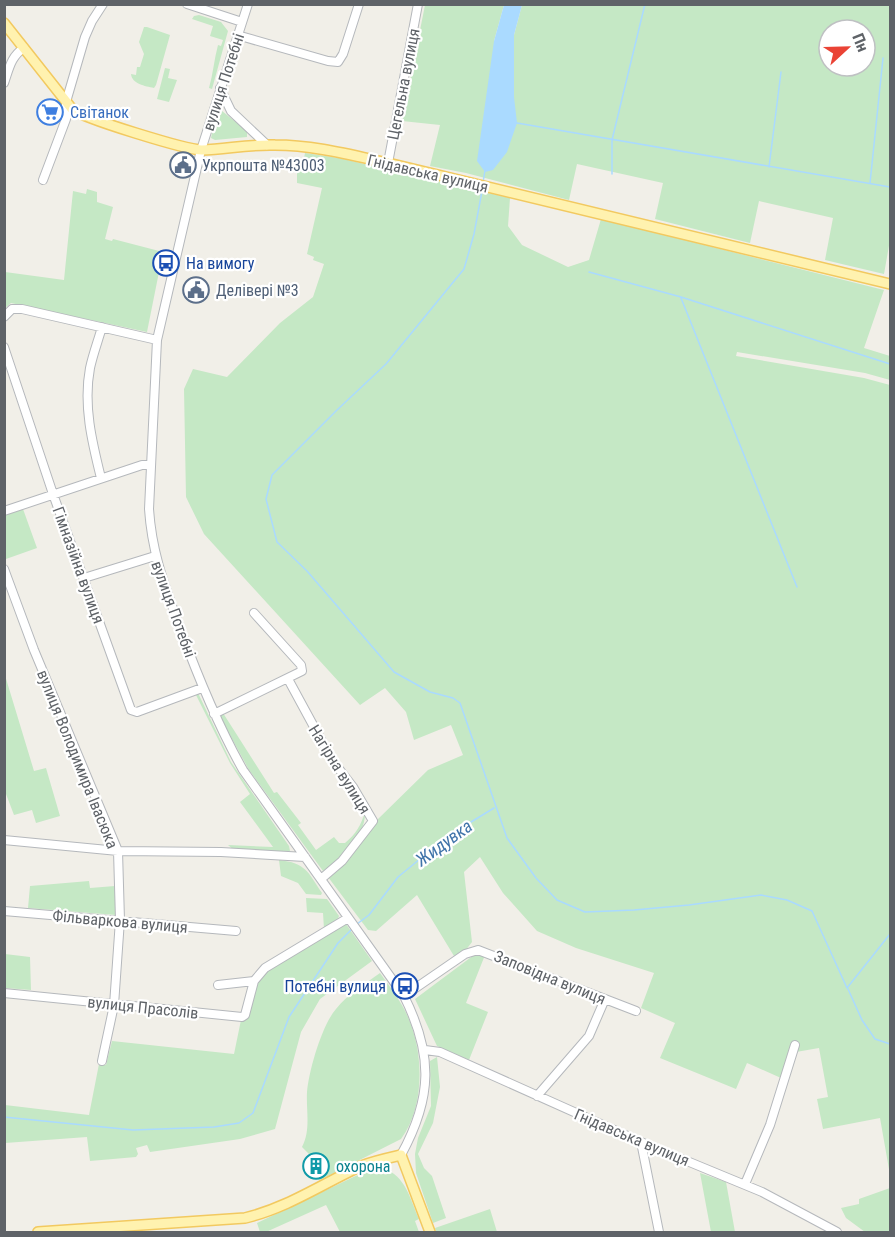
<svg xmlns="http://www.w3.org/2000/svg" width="895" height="1237" viewBox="0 0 895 1237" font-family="'Roboto Condensed',sans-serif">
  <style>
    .green { fill: #c5e8c5; fill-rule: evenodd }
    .water { fill: #aadaff }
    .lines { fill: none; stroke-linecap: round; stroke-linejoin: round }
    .stream { stroke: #aadaff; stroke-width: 1.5 }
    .minor-casing { stroke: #b5b8bc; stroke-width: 10 }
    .major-casing { stroke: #f2c960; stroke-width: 12 }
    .minor { stroke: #fff; stroke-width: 8 }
    .major { stroke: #fff2af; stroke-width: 9 }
    .labels { text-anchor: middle; stroke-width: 4.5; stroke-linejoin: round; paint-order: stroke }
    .street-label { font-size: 16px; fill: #5f6368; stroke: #fff }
    .shop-label { font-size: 16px; fill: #366cbe; stroke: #fff; text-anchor: start }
    .service-label { font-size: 16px; fill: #4e5e75; stroke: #fff; text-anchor: start }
    .transit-label { font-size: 16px; fill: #164399; stroke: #fff; text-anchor: start }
    .culture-label { font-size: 16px; fill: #0d838f; stroke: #fff; text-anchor: start }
    .water-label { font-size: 18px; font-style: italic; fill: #4174aa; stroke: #fff }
  </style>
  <rect width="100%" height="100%" fill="#f1efe8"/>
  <path class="green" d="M425,5H504L494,41L514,96V35L522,5H890V240L884,274L825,260L833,218L759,201L750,243L655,219L663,183L577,164L569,200L466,173L430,166L440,125L402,121ZM829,30H865V66H829Z
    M199,15L221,22L228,31L212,89L209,88C213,74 214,60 218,45L221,46L223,40L210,36L213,26L192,19L194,16Z
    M144,27H147L170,35L156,85L154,88C145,86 132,84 131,74L136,75L137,67H140L144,54L139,42Z
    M165,68L170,69L168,78L177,80L169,102L157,99Z
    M222,111L247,131V137L215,140L211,138L217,113Z
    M305,153L339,158L510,198L508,226L522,245L568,267L589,260L601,219L884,290L864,348L890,356V380L865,373L737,352L736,356L864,378L890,385V1175L880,1118L823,1129L817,1099L828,1097L819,1048L796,1052L798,1044L792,1043L781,1078L747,1063L736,1089L660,1058L675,1023L641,1008L654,973L576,948L537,931L503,893L480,857L464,872L472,942L465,951L454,956L417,895L376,931L368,930L328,877L344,863L377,820L428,770L463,755L451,725L414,740L406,712L385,688L360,705L204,534L186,497L184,389L193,369L227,377L280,323L313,297L324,264L313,260L314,257L307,254L322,188L297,183V159L304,158Z
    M87,189L97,192V202L113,207L105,239L112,241L113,239L163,252L147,332L11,303L5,308V272L64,280L73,191L86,194Z
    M23,509L37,548L6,559L5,515Z
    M4,672L34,771L46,768L60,816L36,823L32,810L14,815L6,794H5Z
    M195,693H198L231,762L289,846L290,851L287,853L234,850L228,845L273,847L240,802L250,794L230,763Z
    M223,713L274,793L277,792L301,823L298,825L316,850L334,837L339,843H345C356,834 361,825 365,812C366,836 341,858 323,871L249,770L219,715Z
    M279,860C306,863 308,872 322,893L321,895L306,894L298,883L281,876Z
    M89,881L90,888L115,886L116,915L28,908L30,886Z
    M306,898L327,899L339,916L336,923L324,929L323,913L307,912Z
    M346,924L372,961L320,999L301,1032L275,1129L240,1139L150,1152L147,1145L136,1148L138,1154L136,1157L90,1161L87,1137L5,1143V1105L89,1115L99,1064L106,1065L112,1041L234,1054L241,1020L256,986L268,969Z
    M478,952L485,955L466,1003L488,1012L469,1060L437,1046L415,999Z
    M5,954L30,957L31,990L5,988Z
    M380,973C390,987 401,1001 408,1017C424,1053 425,1107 401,1139L320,1180L316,1178L323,1174L316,1161L302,1147C311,1130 306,1111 307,1092C309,1070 322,1025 336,1009C348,994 365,984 380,973Z
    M437,1057L440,1087L433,1123L418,1154L424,1168L432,1176L446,1218L433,1223L416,1173L415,1154L418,1138L431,1106L430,1061Z
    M383,1168C406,1176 410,1199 419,1219L415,1221L419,1232H340L326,1205L266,1232H260L257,1223L364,1172Z
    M700,1173L726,1182L735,1232H711Z
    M890,1188V1232H865L846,1218L841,1208L859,1204V1199Z
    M490,1209L497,1232H436L435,1228Z"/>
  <path class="water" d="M504,5H522L514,35V97L517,123L507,152L493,170L485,172L477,161L494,41Z"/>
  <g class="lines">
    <path class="stream" d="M517,123L890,187
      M769,167L781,72
      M612,174V140L645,4
      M483,183L485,170
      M870,183L883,58
      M482,191L474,234L464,269L386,364L337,410L272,475L266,499L277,542L307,571L394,672L430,692L453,698L460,703L507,838L536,878L557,900L585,912L634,910L689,905L761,895L787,900L812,911L847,988L890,934
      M589,272L681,297L890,364
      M681,298L797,587
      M357,924L369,915L398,877L448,836L494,808
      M848,989L862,1020L875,1039L890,1044
      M4,1117L133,1130L214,1127L239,1123L253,1113L289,1017L338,943L352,929"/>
    <g class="minor-casing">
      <path id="minor" d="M187,4L242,22
        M248,4L201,150L157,340L149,509C152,554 165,586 180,628C198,677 217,724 243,770L404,996C433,1054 433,1097 401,1155
        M237,35L328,61L338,62L343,54L359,4
        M4,83C9,69 11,56 24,48
        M220,88L231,111L267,145
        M388,163L418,4
        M43,180L66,119V102L85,37L92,21L103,4
        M4,317L12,309H22L157,340
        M4,347L53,494L131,710L137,712L202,688
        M101,478C92,442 83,405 90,368C93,354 98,341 102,327
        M4,511L142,465H151
        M4,569L34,650L118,851L120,920L114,1005L102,1061
        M84,578L155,556
        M288,679L332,760L353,787L373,821L342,861L321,879
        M214,714L302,671L301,665L254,613
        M4,840L118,851L221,852L305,857
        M4,911L236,931
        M218,985L254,981
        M4,993L242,1017L245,1015L254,981L265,968L348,918
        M404,996L465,954L478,950L636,1011
        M425,1050L440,1052L641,1142L762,1192L837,1232
        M537,1096L589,1036L605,999
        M641,1142L659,1232
        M745,1184L770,1125L795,1045"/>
    </g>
    <g class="major-casing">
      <path id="major" d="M4,23L72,109C82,118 187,150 202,150C227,149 251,144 275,145C313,145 351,155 388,163L890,284
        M38,1232L245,1218C287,1208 322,1184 361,1166C374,1161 388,1158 401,1155L430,1232"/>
    </g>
    <use href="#minor" class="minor"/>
    <use href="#major" class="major"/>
  </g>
  <defs>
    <g id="supermarket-ring" transform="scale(1.35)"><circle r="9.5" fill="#fff" stroke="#3f7fe0" stroke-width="1.5"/><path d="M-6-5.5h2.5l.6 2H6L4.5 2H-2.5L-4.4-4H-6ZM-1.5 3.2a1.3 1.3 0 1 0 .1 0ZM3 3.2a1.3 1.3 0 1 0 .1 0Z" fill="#3f7fe0"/></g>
    <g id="civic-ring" transform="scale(1.35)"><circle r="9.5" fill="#fff" stroke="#5c6f8a" stroke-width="1.5"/><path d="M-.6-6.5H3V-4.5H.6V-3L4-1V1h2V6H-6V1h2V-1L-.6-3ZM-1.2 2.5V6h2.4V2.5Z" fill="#5c6f8a"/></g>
    <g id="bus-ring" transform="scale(1.35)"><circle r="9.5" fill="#fff" stroke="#1a4fb4" stroke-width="1.5"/><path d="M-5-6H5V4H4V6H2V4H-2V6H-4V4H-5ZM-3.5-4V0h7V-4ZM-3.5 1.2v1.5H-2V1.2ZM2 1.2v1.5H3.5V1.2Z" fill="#1a4fb4"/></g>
    <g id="building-ring" transform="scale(1.35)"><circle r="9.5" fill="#fff" stroke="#0f9aa8" stroke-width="1.5"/><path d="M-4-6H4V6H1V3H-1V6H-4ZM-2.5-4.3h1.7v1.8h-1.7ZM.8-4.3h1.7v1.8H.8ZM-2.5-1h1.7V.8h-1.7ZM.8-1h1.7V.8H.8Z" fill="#0f9aa8"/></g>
  </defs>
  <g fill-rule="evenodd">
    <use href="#supermarket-ring" x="50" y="112"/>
    <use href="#civic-ring" x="183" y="165"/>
    <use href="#bus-ring" x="166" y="263"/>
    <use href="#civic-ring" x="196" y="290"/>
    <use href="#bus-ring" x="405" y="986"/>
    <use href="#building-ring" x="316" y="1166"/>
  </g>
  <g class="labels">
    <g class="street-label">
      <text transform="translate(223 82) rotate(-72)" y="6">вулиця Потебні</text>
      <text transform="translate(403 84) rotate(-79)" y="6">Цегельна вулиця</text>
      <text transform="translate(428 173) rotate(13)" y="6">Гнідавська вулиця</text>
      <text transform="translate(79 565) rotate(70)" y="6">Гімназійна вулиця</text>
      <text transform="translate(174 609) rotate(70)" y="6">вулиця Потебні</text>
      <text transform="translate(78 759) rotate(68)" y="6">вулиця Володимира Івасюка</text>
      <text transform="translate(340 769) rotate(58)" y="6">Нагірна вулиця</text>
      <text transform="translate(120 921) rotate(5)" y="6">Фільваркова вулиця</text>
      <text transform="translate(550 977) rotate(22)" y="6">Заповідна вулиця</text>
      <text transform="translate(143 1007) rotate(6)" y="6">вулиця Прасолів</text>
      <text transform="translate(632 1137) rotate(23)" y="6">Гнідавська вулиця</text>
    </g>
    <g class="shop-label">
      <text x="70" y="118">Світанок</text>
    </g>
    <g class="service-label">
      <text x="202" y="171">Укрпошта №43003</text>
      <text x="216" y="296">Делівері №3</text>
    </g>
    <g class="transit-label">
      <text x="186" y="269">На вимогу</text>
      <text x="386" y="992" text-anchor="end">Потебні вулиця</text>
    </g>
    <g class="culture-label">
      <text x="336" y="1172">охорона</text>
    </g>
    <g class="water-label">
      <text transform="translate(444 843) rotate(-36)" y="6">Жидувка</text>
    </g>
  </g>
  <rect width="895" height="1237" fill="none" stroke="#5f6368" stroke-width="12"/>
  <g transform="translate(847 48) rotate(68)"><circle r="28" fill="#ffffff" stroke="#bfc1c3" stroke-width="1.5"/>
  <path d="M0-4.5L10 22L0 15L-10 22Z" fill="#ea4335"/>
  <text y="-9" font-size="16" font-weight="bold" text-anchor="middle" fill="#5f6368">Пн</text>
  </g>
</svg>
